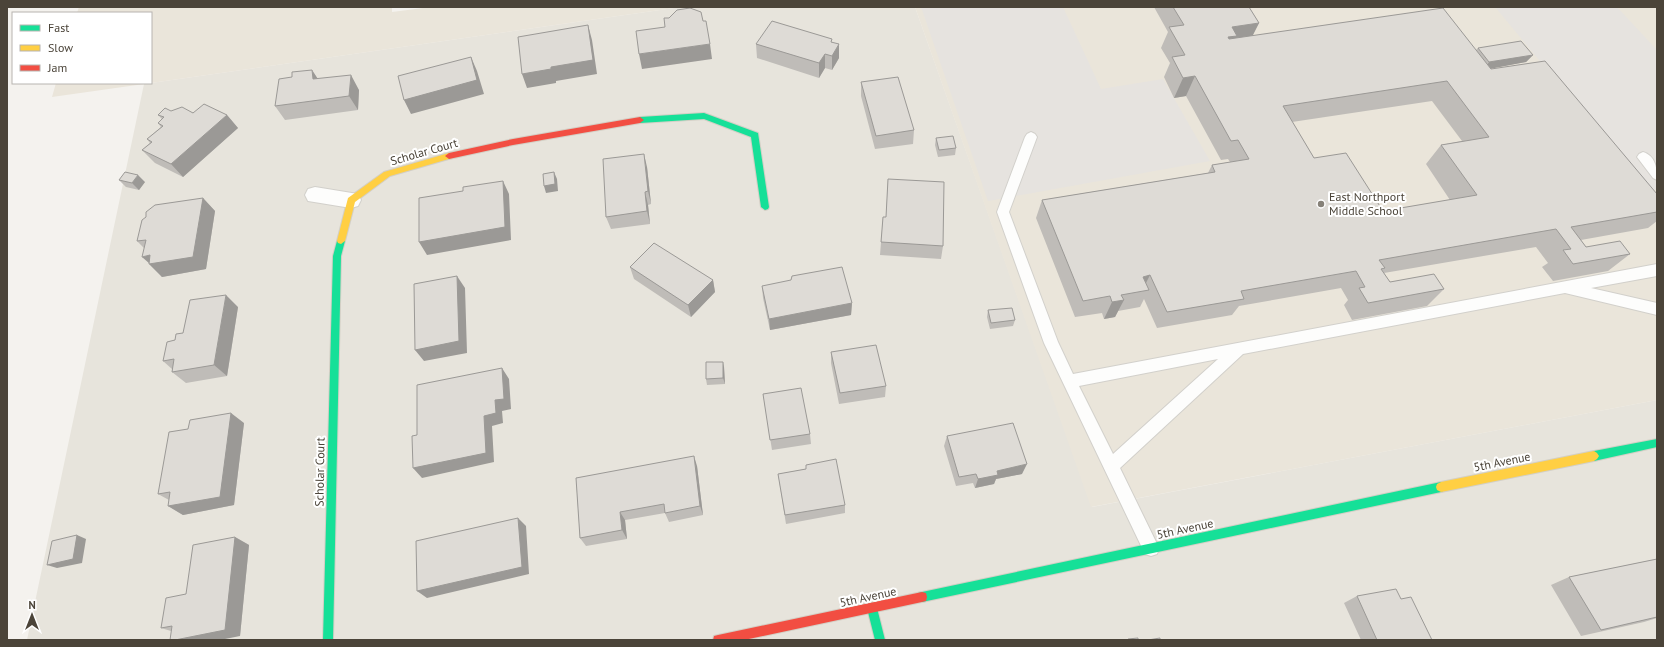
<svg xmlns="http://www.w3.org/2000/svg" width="1664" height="647" viewBox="0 0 1664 647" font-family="'PT Sans',sans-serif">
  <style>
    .residential { fill: #e7e4dc }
    .education { fill: #eae5da }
    .parking { fill: #e6e3df }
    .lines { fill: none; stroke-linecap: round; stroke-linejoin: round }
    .lane-casing { stroke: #d2d0cb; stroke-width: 2 }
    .street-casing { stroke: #d2d0cb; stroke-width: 2 }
    .fast-casing { stroke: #d3cfc5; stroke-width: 2 }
    .slow-casing { stroke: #d3cfc5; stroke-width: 2 }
    .jam-casing { stroke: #d3cfc5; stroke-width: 2 }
    .lane { fill: #fdfdfc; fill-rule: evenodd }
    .street { fill: #fdfdfc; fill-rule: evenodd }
    .fast { fill: #16e098; fill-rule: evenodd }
    .slow { fill: #ffcf43; fill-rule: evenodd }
    .jam { fill: #f24e42; fill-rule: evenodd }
    .wall { fill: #bfbcb8; fill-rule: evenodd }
    .shaded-wall { fill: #9b9996 }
    .building { fill: #dedbd6; stroke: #9b9996; fill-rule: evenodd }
    .poi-dot { fill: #868178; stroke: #fff; stroke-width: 1.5 }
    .labels { text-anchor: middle; stroke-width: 4; stroke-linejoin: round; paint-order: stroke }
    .street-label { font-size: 12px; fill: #4b4439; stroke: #fff }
    .poi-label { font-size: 12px; fill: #4b4439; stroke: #fff; text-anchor: start }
  </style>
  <rect width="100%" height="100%" fill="#f4f2ee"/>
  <path class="residential" d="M681,7H915L1092,507L1657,400V640H27L144,84Z"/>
  <path class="education" d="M79,7H392V12L431,7H681L144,84L52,97L56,83H151V13H77Z
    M915,7H1657V400L1091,507Z"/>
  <path class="parking" d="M921,7H1063L1101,89L1163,79L1210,161L988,201Z
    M1495,7H1617L1657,50V189L1648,191Z"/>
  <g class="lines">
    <g class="lane-casing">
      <path id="lane" d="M1031,132L1035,134L1037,137L1009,212L1058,342L1073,374L1657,264V276L1591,288L1657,303V315L1565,293L1243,354L1120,468L1159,548L1157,554L1151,556L1145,554L1044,343L997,212L1025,137L1027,134ZM1218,359L1113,454L1079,386Z
        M1643,152C1656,156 1657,169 1657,180L1653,178L1637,157L1639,154Z"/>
    </g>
    <g class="street-casing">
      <path id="street" d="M315,187L358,194L361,200L358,206L351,208L308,201L305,195L308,189Z"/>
    </g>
    <g class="fast-casing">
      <path id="fast" d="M704,113L758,133L769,207L768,209L765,210L761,207L751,137L704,119L640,123L636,120L640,117Z
        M341,238L345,241L341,256L333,640H323L333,256L337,241Z
        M1657,439V447L1594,461L1591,459L1589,456L1591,453L1594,451Z
        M1441,482L1445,484L1446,487L1445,490L1441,492L922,602L918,601L917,597L918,593L922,592Z
        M872,603L876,604L885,640H875L867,608L868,604Z"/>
    </g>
    <g class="slow-casing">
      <path id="slow" d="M449,153L452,154L453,156L452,158L390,176L355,202L345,241L341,244L338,243L337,241L348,198L384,172Z
        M1594,451L1597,453L1599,456L1597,459L1594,461L1441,492L1437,490L1436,487L1437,484L1441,482Z"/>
    </g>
    <g class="jam-casing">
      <path id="jam" d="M640,117L644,120L640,123L513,145L449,159L445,156L449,153L513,139Z
        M922,592L926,593L927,597L926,601L922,602L744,640H713L714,636L718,635Z"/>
    </g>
    <use href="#lane" class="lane"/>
    <use href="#street" class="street"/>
    <use href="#fast" class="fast"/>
    <use href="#slow" class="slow"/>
    <use href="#jam" class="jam"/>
  </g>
  <path class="wall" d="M1154,7H1249L1259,23L1252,36L1476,50L1478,48L1533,55L1526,62L1491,68L1657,194V221L1648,228L1581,240L1586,247L1630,254L1608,271L1553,281L1542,267L1548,263L1536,247L1384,273L1390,282L1444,289L1427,306L1352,320L1344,305L1348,300L1341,288L1239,306L1232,315L1157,328L1144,299L1140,307L1118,311L1115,317L1104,319L1102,313L1075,317L1036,218L1042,200L1208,173L1212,165L1230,162L1228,159L1221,160L1186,96L1174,98L1164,77L1170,63L1161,48L1168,32ZM1432,101L1462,141L1441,145L1426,164L1450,200L1383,211L1314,158L1292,122Z
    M832,42L839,58L832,70L825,68L819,78L757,58L756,44Z
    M312,70L318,79L359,90L358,110L285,120L275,106L292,77Z
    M861,82L914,130L913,144L875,149L861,96Z
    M171,111L227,115L238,128L183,177L155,163L142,150L150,143L147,139L161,127L158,123L162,119L158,115Z
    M936,138L956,148L955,155L938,157L935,145Z
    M647,167L651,204L648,205L650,224L611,229L606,217Z
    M888,179L943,246L941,259L880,255L883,217H886Z
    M119,180L145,182L139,190L126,187Z
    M203,198L215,211L206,269L162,277L144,248L137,241Z
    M630,267L713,280L715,292L691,317L634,279Z
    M762,286L852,303L851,315L770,330L763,298Z
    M238,307L227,376L186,383L172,372V369L163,361L175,340L183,333Z
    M988,310L1015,320L1013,326L990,329L987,317Z
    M831,352L886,386L885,397L839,404L831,363Z
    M724,367L725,384L707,385L706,379Z
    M763,394L810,434L811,444L772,450Z
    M244,423L234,505L183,515L168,506L169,500L158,494Z
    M947,436L1022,474L996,479L994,484L975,488L973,483L956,486L944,446Z
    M806,465L845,505V513L786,524L778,474L806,469Z
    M697,466L703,515L669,522L665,513L625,520L627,539L586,546L580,538L576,478Z
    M235,537L249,545L240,636L171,631L161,628L186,594Z
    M1657,559V618L1644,622L1581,636L1551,585L1569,577Z
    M1357,596L1401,599L1432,640H1361L1344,603Z"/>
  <path class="shaded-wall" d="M1259,23L1249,43L1218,57L1232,27Z
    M588,25L592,40L597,74L556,81V83L527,88L522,74L551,67Z
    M710,44L712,59L642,69L639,54Z
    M839,44V58L832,70V56Z
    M825,54V68L819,78V63Z
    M1533,55L1526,62L1484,70L1489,62Z
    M471,57L477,71L484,94L411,114L404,100Z
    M312,70L321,84L313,79Z
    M351,75L359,90L358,110L349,96Z
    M1195,76L1186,96L1174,98L1183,78Z
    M227,115L238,128L183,177L171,164Z
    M644,154L647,167L651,204L648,191Z
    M554,172L557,179L558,191L546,193L544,186Z
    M138,175L145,182L139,190L132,183Z
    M503,181L509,194L511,240L427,255L419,242Z
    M645,192L648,205L650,224L647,211Z
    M203,198L215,211L206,269L162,277L149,264H150L142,257L150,255Z
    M1150,275L1142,291L1143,277Z
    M457,276L465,288L467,353L424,361L415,350Z
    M713,280L715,292L691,317L688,305Z
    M226,295L238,307L227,376L214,365Z
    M1124,300L1115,317L1104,319L1112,302Z
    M852,303L851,315L770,330L769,319Z
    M723,362L724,367L725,384L723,378Z
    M502,368L509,379L511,409L502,411L503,423L492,426L494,462L422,478L413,468L484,416L495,400Z
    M231,413L244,423L234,505L183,515L168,506Z
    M694,456L697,466L703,515L700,506Z
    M1027,464L1022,474L996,479L994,484L975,488L978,479L997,471Z
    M620,512L625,520L627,539L622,530Z
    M518,518L526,526L529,574L427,598L417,591Z
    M77,535L86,539L82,563L57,568L47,565Z
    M235,537L249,545L240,636L220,640H175Z"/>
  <path class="building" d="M1173,7H1249L1259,23L1232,27L1237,36L1228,37L1229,39L1443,8L1491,69L1545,61L1657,194V212L1571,227L1586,247L1620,241L1630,254L1573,264L1563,250L1571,249L1556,229L1379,260L1385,268L1381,269L1390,282L1434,274L1444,289L1368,303L1359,288L1365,287L1356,271L1241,291L1244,299L1167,312L1150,275L1143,277L1149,290L1121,295L1124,300L1112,302L1110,296L1083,301L1042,200L1215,172L1212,165L1249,159L1238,140L1231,141L1195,76L1183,78L1172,57L1185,55L1169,27L1184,25ZM1447,81L1489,137L1441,145L1477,195L1383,211L1346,153L1314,158L1283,106Z
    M690,8L701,12L703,21H706L710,44L639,54L636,31L665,27L664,18H669L677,10Z
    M772,21L832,39L831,42L839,44L832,56L825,54L819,63L756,44Z
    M588,25L593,60L551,67V69L522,74L518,37Z
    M1521,41L1533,55L1489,62L1478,48Z
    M471,57L477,80L404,100L398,76Z
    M312,70L313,79L351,75L349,96L275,106L279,79L292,77V72Z
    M898,77L914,130L876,136L861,82Z
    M204,104L227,115L171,164L142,150L152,142L147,139L163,126L158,123L164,117L158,115L165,108L171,111L182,107L193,113Z
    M953,136L956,148L939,150L936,138Z
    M644,154L648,191L645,192L647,211L606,217L603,159Z
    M125,172L138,175L132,183L119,180Z
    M554,172L555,184L544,186L543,174Z
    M888,179L944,182L943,246L881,242L883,217H886Z
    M503,181L505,227L419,242V198L463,191V187Z
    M203,198L193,257L149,264L150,255L142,257L146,240L137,241L142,220L146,217V212L155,205Z
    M654,243L713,280L688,305L630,267Z
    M842,267L852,303L769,319L762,286L791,280L792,276Z
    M457,276L459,341L415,350L414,284Z
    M226,295L214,365L172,372L174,359L163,361L167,342L175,340L176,334L183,333L190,300Z
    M1012,308L1015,320L991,323L988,310Z
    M876,345L886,386L840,393L831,352Z
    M706,362H723V378L706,379Z
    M502,368L504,399L495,400L496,413L484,416L486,453L413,468L412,436L417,435V385Z
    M801,388L810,434L770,440L763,394Z
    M231,413L220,497L168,506L170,492L158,494L169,432L188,429L190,420Z
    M1013,423L1027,464L997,471L998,475L978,479L976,474L959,477L947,436Z
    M694,456L700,506L665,513L664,504L620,512L622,530L580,538L576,478Z
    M836,459L845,505L785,515L778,474L806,469V465Z
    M518,518L522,567L417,591L416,541Z
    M77,535L73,559L47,565L52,541Z
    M235,537L225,630L175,640H170L172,626L161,628L166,598L186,594L193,545Z
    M1657,559V617L1601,630L1569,577Z
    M1396,589L1401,599L1411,597L1432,640H1377L1357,596Z
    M1138,638V640H1129L1128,639Z
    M1160,638V640H1148Z"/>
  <circle class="poi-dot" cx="1321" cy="204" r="4"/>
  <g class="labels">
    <g class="street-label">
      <text transform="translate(424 152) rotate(-16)" y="4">Scholar Court</text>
      <text transform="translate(1502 462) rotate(-11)" y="4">5th Avenue</text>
      <text transform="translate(320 472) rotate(-89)" y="4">Scholar Court</text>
      <text transform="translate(1185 529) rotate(-12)" y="4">5th Avenue</text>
      <text transform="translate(868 597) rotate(-12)" y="4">5th Avenue</text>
    </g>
    <g class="poi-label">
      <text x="1329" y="201">East Northport<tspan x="1329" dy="14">Middle School</tspan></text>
    </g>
  </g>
  <rect width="1664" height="647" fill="none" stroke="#4b4439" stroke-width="16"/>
  <rect x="12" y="12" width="140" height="72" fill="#ffffff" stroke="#b7b4b0"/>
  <rect x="20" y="25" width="20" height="6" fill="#16e098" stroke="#b7b4b0"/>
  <text x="48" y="32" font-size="12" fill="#4b4439">Fast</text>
  <rect x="20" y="45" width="20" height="6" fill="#ffcf43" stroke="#b7b4b0"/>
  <text x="48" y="52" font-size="12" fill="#4b4439">Slow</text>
  <rect x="20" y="65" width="20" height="6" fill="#f24e42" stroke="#b7b4b0"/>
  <text x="48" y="72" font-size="12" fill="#4b4439">Jam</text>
  <g transform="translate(32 615)" stroke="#ffffff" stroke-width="3" paint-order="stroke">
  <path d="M0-3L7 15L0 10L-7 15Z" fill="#4b4439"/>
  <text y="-6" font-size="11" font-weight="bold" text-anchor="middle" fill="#4b4439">N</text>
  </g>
</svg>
